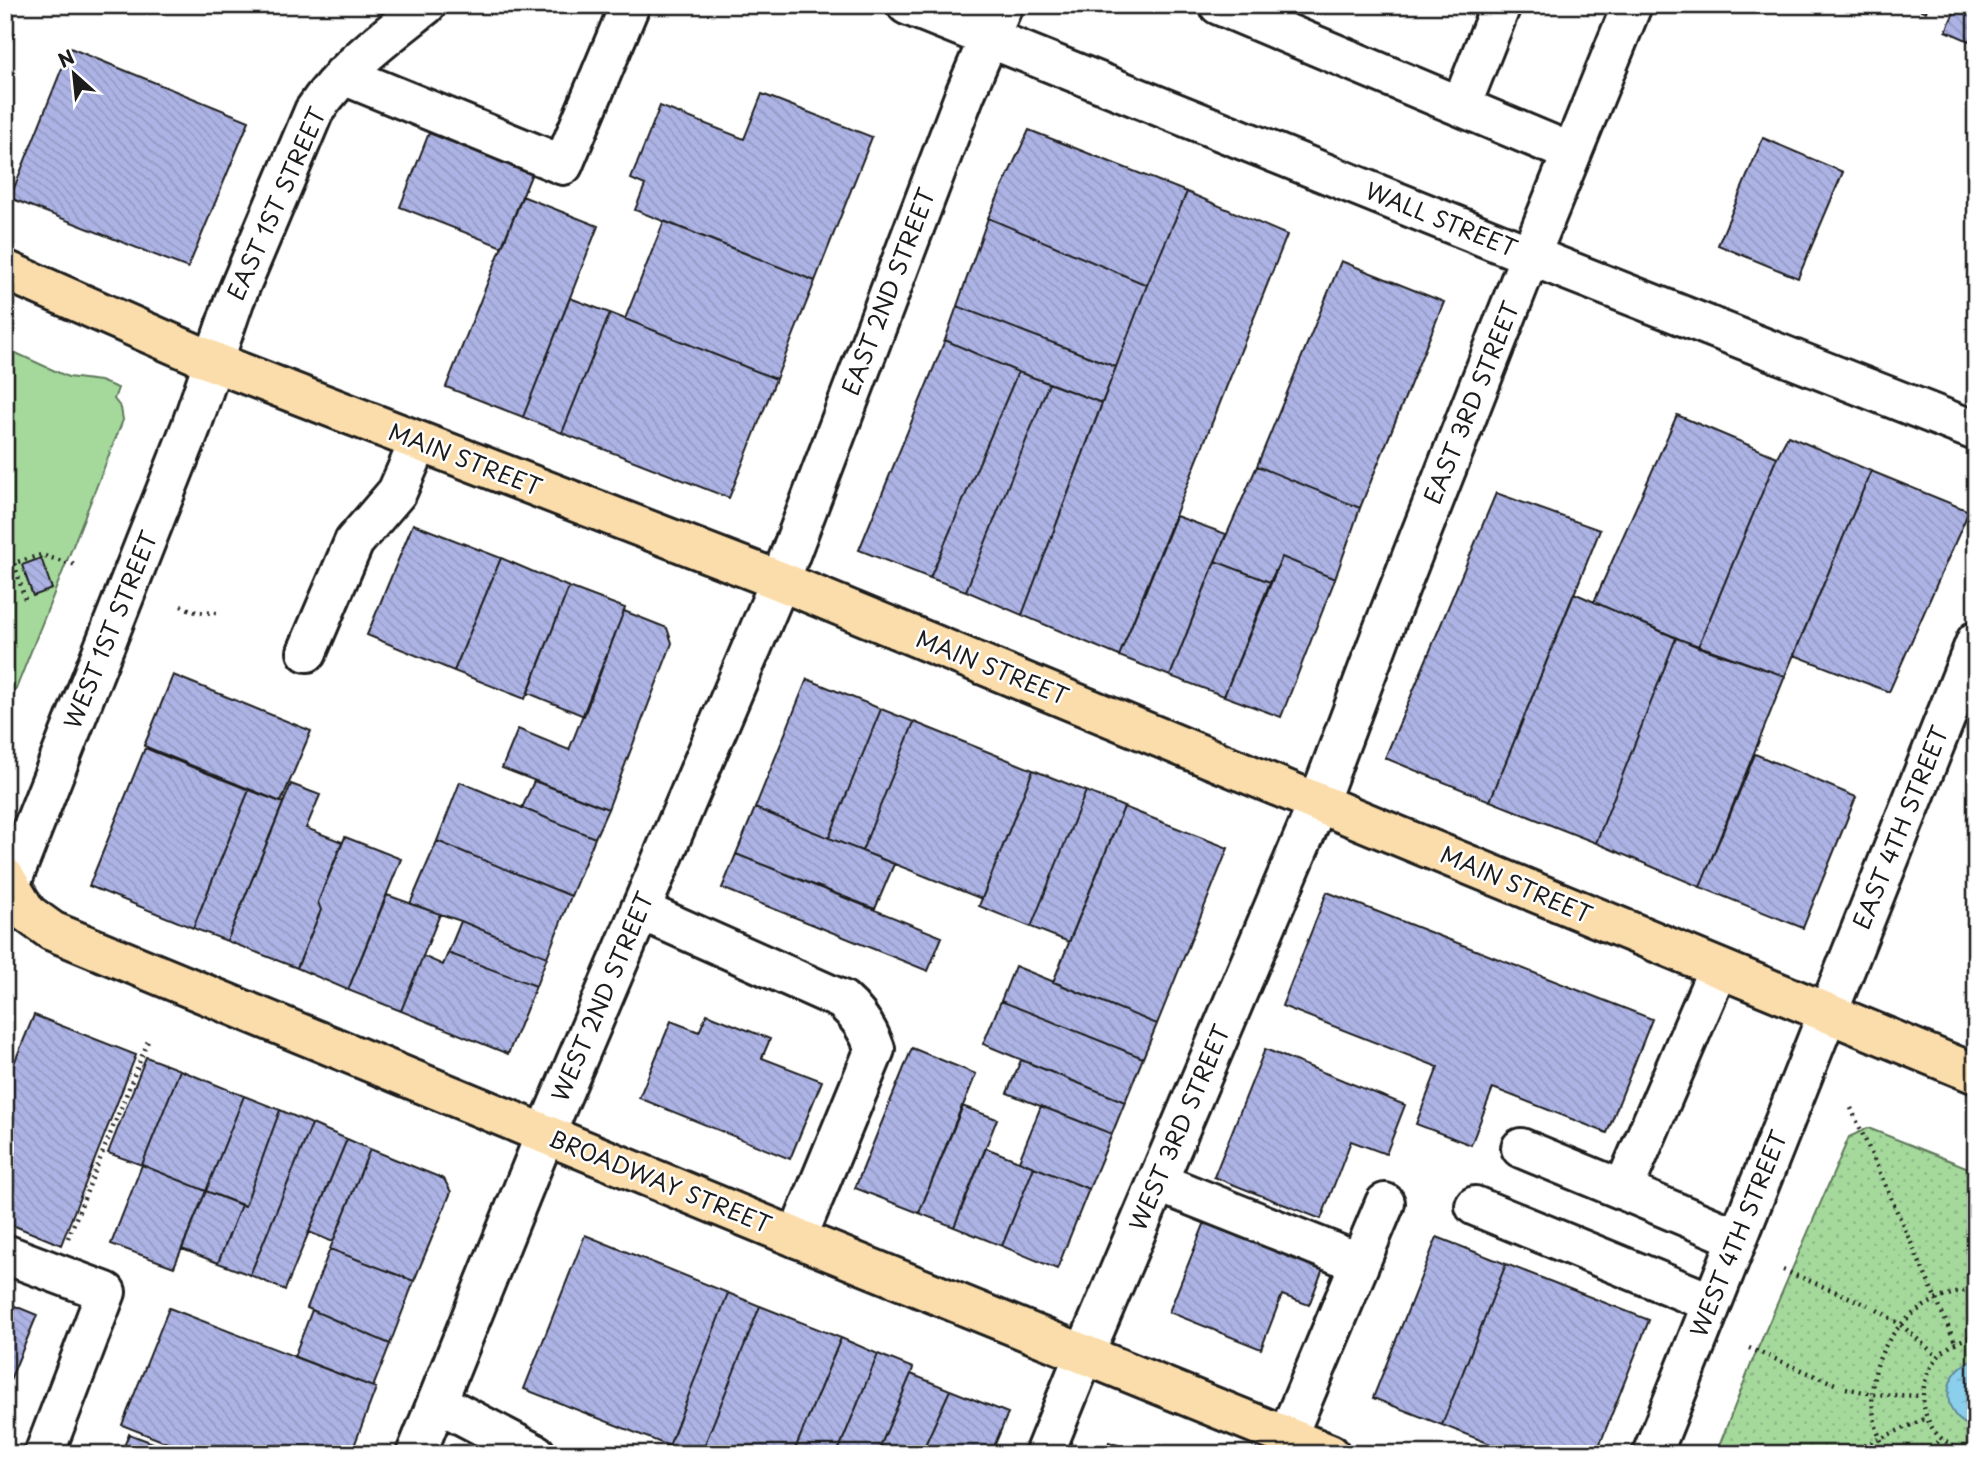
<svg xmlns="http://www.w3.org/2000/svg" width="1981" height="1459" viewBox="0 0 1981 1459" font-family="'Playpen Sans',sans-serif">
  <style>
    .grass { fill: url(#grass-dots); stroke: #607a5c; stroke-width: 2 }
    .green { fill: #a5d99c; stroke: #607a5c; stroke-width: 2 }
    .water { fill: url(#water-ripples); stroke: #5f8799; stroke-width: 2 }
    .building { fill: url(#building-back-hatch); stroke: #1c1c1c; stroke-width: 2 }
    .lines { fill: none; stroke-linecap: round; stroke-linejoin: round }
    .minor-casing { stroke: #1c1c1c; stroke-width: 44 }
    .major-casing { stroke: #1c1c1c; stroke-width: 44 }
    .path { stroke: #1c1c1c; stroke-width: 4.5; stroke-dasharray: 2 5; stroke-linecap: butt }
    .minor { stroke: #fff; stroke-width: 38 }
    .major { stroke: #fbddab; stroke-width: 38 }
    .labels { text-anchor: middle; stroke-width: 5; stroke-linejoin: round; paint-order: stroke }
    .street-label { font-size: 23px; fill: #1c1c1c; stroke: #fff }
  </style>
  <defs>
    <pattern id="grass-dots" width="8" height="8" patternUnits="userSpaceOnUse" patternTransform="scale(1.75)"><rect width="8" height="8" fill="#a5d99c"/><path d="M2 2h.1M6 6h.1" fill="none" stroke="#8dba86" stroke-width="1.8" stroke-linecap="round"/></pattern>
    <pattern id="water-ripples" width="26" height="14" patternUnits="userSpaceOnUse" patternTransform="scale(1.75)"><rect width="26" height="14" fill="#8bcfed"/><path d="M2 4q2-2 4 0t4 0M15 11q2-2 4 0t4 0" fill="none" stroke="#77b1cb"/></pattern>
    <pattern id="building-back-hatch" width="6" height="6" patternUnits="userSpaceOnUse" patternTransform="scale(1.75)"><rect width="6" height="6" fill="#adb4e5"/><path d="M-1 5l2 2M0 0l6 6M5-1l2 2" fill="none" stroke="#949ac4"/></pattern>
  </defs>
  <rect width="100%" height="100%" fill="#fff"/>
  <filter id="ink" filterUnits="userSpaceOnUse"><feTurbulence type="fractalNoise" baseFrequency=".0143" numOctaves="2"/><feDisplacementMap in="SourceGraphic" scale="14" xChannelSelector="R" yChannelSelector="G"/><feConvolveMatrix kernelMatrix="1 2 1 2 8 2 1 2 1" color-interpolation-filters="sRGB"/></filter>
  <g filter="url(#ink)">
    <path class="grass" d="M1868,1128L1976,1171V1454H1716L1752,1362L1849,1137Z"/>
    <path class="green" d="M5,348L68,377L100,381L118,388L114,399L121,408L123,420L8,709H5Z"/>
    <path class="water" d="M1976,1359V1428C1938,1419 1940,1369 1976,1359Z"/>
    <path class="building" d="M5,5H15L5,29Z
      M1908,5H1928L1926,12Z
      M1957,5H1976V44L1946,31Z
      M70,48L249,121L188,268L10,198Z
      M762,94L872,137L815,281L635,210L645,185L631,179L660,106L744,139Z
      M1029,130L1187,192L1147,285L988,218Z
      M429,133L532,173L502,247L400,207Z
      M1763,138L1843,172L1798,278L1718,245Z
      M1187,192L1287,235L1119,656L1022,615L1147,285Z
      M522,196L598,226L523,417L446,387Z
      M988,218L1147,285L1116,367L957,306Z
      M664,221L815,281L776,379L625,319Z
      M1341,261L1444,302L1360,508L1257,466Z
      M570,298L610,313L562,433L523,417Z
      M957,306L1116,367L1102,403L1018,372L945,340Z
      M610,313L776,379L729,498L562,433Z
      M945,340L1018,372L930,578L859,550Z
      M1018,372L1049,383L966,591L930,578Z
      M1049,383L1102,403L1022,615L966,591Z
      M1677,415L1777,457L1698,647L1594,602Z
      M1788,436L1871,471L1785,676L1698,647L1777,457Z
      M1257,466L1360,508L1335,579L1282,557L1270,582L1215,561Z
      M1871,471L1969,511L1889,692L1794,655Z
      M1496,493L1600,530L1490,801L1385,758Z
      M1176,516L1226,534L1170,676L1119,656Z
      M413,524L501,558L454,671L367,635Z
      M1282,557L1335,579L1281,717L1224,696Z
      M41,558L52,589L33,596L22,565Z
      M501,558L569,587L525,699L454,671Z
      M1215,561L1270,582L1224,696L1170,676Z
      M569,587L625,608L584,716L528,693Z
      M1574,593L1676,638L1596,843L1490,801Z
      M624,611L667,628L672,643L608,809L502,768L518,729L569,750Z
      M1676,638L1785,676L1700,887L1596,843Z
      M173,675L311,731L281,802L144,746Z
      M807,679L881,709L829,838L755,808Z
      M881,709L914,722L862,851L829,838Z
      M914,722L1033,770L982,899L862,851Z
      M145,748L249,790L193,928L89,886Z
      M1755,754L1856,797L1803,928L1700,887Z
      M1033,770L1086,791L1031,927L979,906Z
      M534,781L608,809L595,838L522,808Z
      M460,782L595,838L571,896L437,841Z
      M291,784L320,795L306,828L342,842L318,902L321,910L297,968L227,941Z
      M249,790L283,803L227,941L193,928Z
      M1086,791L1124,807L1069,942L1031,927Z
      M1124,807L1228,848L1157,1024L1053,982Z
      M755,808L894,864L875,909L736,854Z
      M345,837L401,859L348,990L297,968L321,910L318,902Z
      M437,841L571,896L547,957L461,921L410,904Z
      M736,854L942,937L928,971L722,888Z
      M1327,892L1652,1019L1607,1133L1493,1088L1471,1145L1416,1124L1438,1067L1282,1006Z
      M387,895L440,914L401,1011L348,990Z
      M461,921L547,957L536,986L448,953Z
      M448,953L536,986L508,1054L401,1011L423,956L443,965Z
      M1015,966L1157,1024L1143,1058L1001,1001Z
      M1001,1001L1143,1058L1125,1102L983,1044Z
      M707,1014L770,1039L762,1058L822,1081L790,1159L639,1098L671,1021L699,1032Z
      M34,1015L136,1055L61,1245L5,1222V1085Z
      M912,1048L976,1074L919,1213L855,1188Z
      M1265,1049L1405,1105L1386,1154L1351,1141L1321,1219L1214,1177Z
      M146,1057L180,1070L142,1165L108,1153Z
      M1021,1060L1125,1102L1112,1134L1007,1093Z
      M180,1070L244,1096L206,1191L142,1165Z
      M244,1096L280,1110L245,1206L206,1191Z
      M962,1106L997,1119L954,1227L919,1213Z
      M1041,1106L1112,1134L1089,1189L1019,1161Z
      M280,1110L312,1124L250,1275L218,1263L241,1205L245,1206Z
      M312,1124L347,1139L285,1290L250,1275Z
      M347,1139L370,1149L333,1242L309,1232Z
      M986,1148L1034,1167L1002,1246L954,1227Z
      M370,1149L444,1179L451,1192L414,1281L330,1249Z
      M142,1165L206,1191L174,1267L111,1244Z
      M1034,1167L1089,1189L1057,1269L1002,1246Z
      M206,1191L241,1205L218,1263L182,1249Z
      M1205,1222L1265,1246L1326,1261L1309,1305L1282,1295L1261,1349L1169,1312Z
      M585,1235L728,1293L669,1446L524,1389Z
      M1437,1237L1506,1264L1442,1425L1373,1398Z
      M330,1249L414,1281L390,1344L307,1308Z
      M1506,1264L1649,1320L1596,1454H1516L1442,1425Z
      M728,1293L760,1306L701,1454H666Z
      M5,1302L37,1315L5,1392Z
      M760,1306L841,1338L793,1454H701Z
      M169,1308L376,1388L351,1454H195L122,1425Z
      M312,1310L390,1344L373,1387L294,1357Z
      M841,1338L878,1354L837,1454H793Z
      M878,1354L913,1368L911,1374L877,1454H837Z
      M911,1374L950,1390L921,1454H877Z
      M950,1390L1008,1413L991,1454H921Z
      M129,1434L182,1454H121Z
      M1109,1442L1140,1454H1105Z"/>
    <g class="lines">
      <g class="minor-casing">
        <path id="minor" d="M907,5L1569,271L1976,431
          M1219,5L1572,153
          M343,75L563,165L630,5
          M1461,106L1501,5
          M307,652L354,542L397,492L419,442
          M5,898L191,427L234,301L314,111C343,68 386,37 426,5
          M640,910L842,1000C857,1013 868,1029 875,1049L797,1238
          M1718,969L1623,1190L1737,1238
          M1521,1148L1623,1190
          M1157,1182L1360,1263
          M1475,1206L1712,1303
          M5,1254L106,1292L44,1454
          M437,1402L536,1454
          M1287,1437L1385,1203
          M416,1454L545,1135L780,581L965,94L1003,5
          M1044,1454L1084,1355L1318,803L1381,635L1530,256L1632,5
          M1652,1454L1976,641"/>
      </g>
      <g class="major-casing">
        <path id="major" d="M5,270L214,362L780,581L1976,1074
          M5,877L27,913L52,931L797,1238L1330,1454"/>
      </g>
      <path class="path" d="M25,599L14,563L41,555L76,565
        M181,606L196,612L217,613
        M1851,1108L1955,1342
        M68,1238L148,1041
        M1783,1270L1868,1305
        M1877,1310L1900,1324L1937,1356
        M1976,1336C1906,1349 1905,1445 1976,1453
        M1749,1348L1835,1384
        M1846,1388L1872,1394L1922,1396
        M1845,1454L1927,1418
        M1887,1454C1847,1379 1892,1298 1976,1289
        M1928,1454L1941,1438"/>
      <use href="#minor" class="minor"/>
      <use href="#major" class="major"/>
    </g>
  </g>
  <g class="labels">
    <g class="street-label">
      <text transform="translate(277 204) rotate(-66)" y="8">EAST 1ST STREET</text>
      <text transform="translate(1441 220) rotate(22)" y="8">WALL STREET</text>
      <text transform="translate(889 292) rotate(-69)" y="8">EAST 2ND STREET</text>
      <text transform="translate(1472 403) rotate(-68)" y="8">EAST 3RD STREET</text>
      <text transform="translate(465 460) rotate(21)" y="8">MAIN STREET</text>
      <text transform="translate(111 630) rotate(-68)" y="8">WEST 1ST STREET</text>
      <text transform="translate(992 668) rotate(22)" y="8">MAIN STREET</text>
      <text transform="translate(1901 828) rotate(-68)" y="8">EAST 4TH STREET</text>
      <text transform="translate(1516 885) rotate(23)" y="8">MAIN STREET</text>
      <text transform="translate(603 997) rotate(-67)" y="8">WEST 2ND STREET</text>
      <text transform="translate(1180 1128) rotate(-67)" y="8">WEST 3RD STREET</text>
      <text transform="translate(660 1182) rotate(22)" y="8">BROADWAY STREET</text>
      <text transform="translate(1739 1234) rotate(-68)" y="8">WEST 4TH STREET</text>
    </g>
  </g>
  <rect width="1981" height="1459" fill="none" stroke="#fff" stroke-width="28"/>
  <rect x="14" y="14" width="1953" height="1431" fill="none" stroke="#1c1c1c" stroke-width="2.5" filter="url(#ink)"/>
  <g transform="translate(74 74) rotate(333)" stroke="#ffffff" stroke-width="5" paint-order="stroke">
  <path d="M0-5L12 26L0 18L-12 26Z" fill="#1c1c1c"/>
  <text y="-10" font-size="19" font-weight="bold" text-anchor="middle" fill="#1c1c1c">N</text>
  </g>
</svg>
